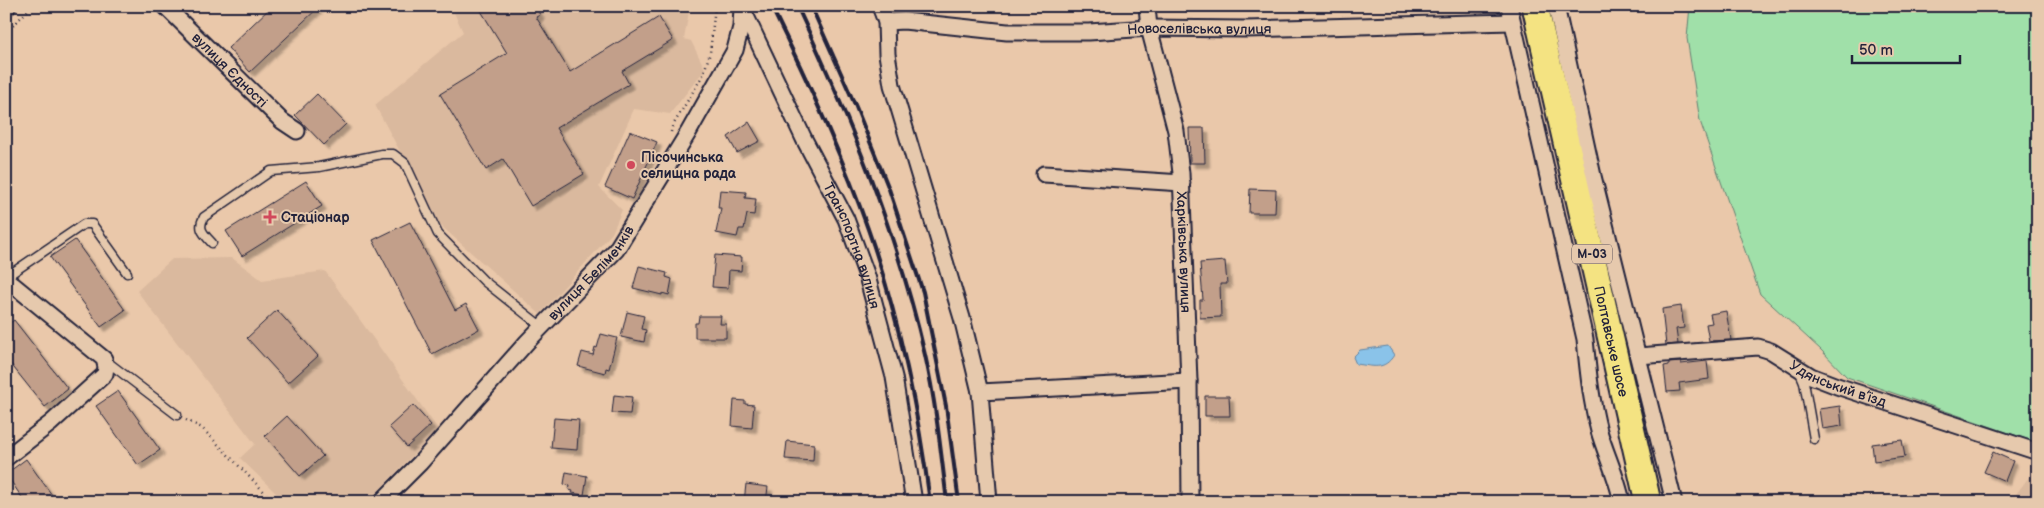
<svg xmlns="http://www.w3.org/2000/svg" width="2044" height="508" viewBox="0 0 2044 508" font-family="'Balsamiq Sans',sans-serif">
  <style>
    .built { fill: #dab99e }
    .green { fill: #a0e0a9; stroke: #618172 }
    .water { fill: #8ac3e9; stroke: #6083a3 }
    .building { fill: #c29f8a; stroke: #22223b; filter: url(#shadow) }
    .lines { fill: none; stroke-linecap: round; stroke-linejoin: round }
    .service-casing { stroke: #22223b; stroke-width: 11 }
    .minor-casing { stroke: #22223b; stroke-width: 19 }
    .trunk-casing { stroke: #22223b; stroke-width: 29 }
    .path { stroke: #22223b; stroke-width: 2.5; stroke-dasharray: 1 4; stroke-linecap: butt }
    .service { stroke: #e6c9ad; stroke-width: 8 }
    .minor { stroke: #e6c9ad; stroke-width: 15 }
    .trunk { stroke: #f4e382; stroke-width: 25 }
    .rail { stroke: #22223b; stroke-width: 4 }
    .poi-dot { fill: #d1495b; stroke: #e6c9ad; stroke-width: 2 }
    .labels { text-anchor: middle; stroke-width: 4; stroke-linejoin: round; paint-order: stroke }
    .shield { fill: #e6c9ad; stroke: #5d545d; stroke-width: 1 }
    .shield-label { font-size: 12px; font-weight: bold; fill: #22223b }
    .street-label { font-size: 14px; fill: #22223b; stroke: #e6c9ad }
    .poi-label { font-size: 14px; font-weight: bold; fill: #22223b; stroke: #e6c9ad; text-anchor: start }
  </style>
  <defs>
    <filter id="shadow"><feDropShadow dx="4.5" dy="4.5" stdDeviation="1" flood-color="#0004"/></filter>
  </defs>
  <rect width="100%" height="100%" fill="#eac8aa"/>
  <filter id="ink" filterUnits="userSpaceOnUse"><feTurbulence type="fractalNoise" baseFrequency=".02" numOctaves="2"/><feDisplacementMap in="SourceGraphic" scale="10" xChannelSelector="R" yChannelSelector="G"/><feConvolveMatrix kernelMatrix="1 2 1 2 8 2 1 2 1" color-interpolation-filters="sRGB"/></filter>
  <g filter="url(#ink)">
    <path class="built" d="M451,6H690L684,39L691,41L705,69L670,114L634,109L599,187L622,210L612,233L540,314L439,224L375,105L463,32Z
      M232,258L262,280L325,271L438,429L367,502H285L240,458L255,444L137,291L172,259Z
      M2038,465V502H2010Z"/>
    <path class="green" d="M1690,6H2038V443L1847,377L1821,350L1760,294L1700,121L1687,38Z"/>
    <path class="water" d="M1388,346L1394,355C1384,371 1373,366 1356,364L1353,357L1360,350Z"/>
    <path class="building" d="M272,6H320L250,72L228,48Z
      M478,6H535L540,15L536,17L570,72L659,17L673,40L622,71L629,84L556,128L584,174L531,206L503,159L486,170L440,94L507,53Z
      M317,94L346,124L324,145L295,115Z
      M749,122L760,141L737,153L728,137Z
      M1189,128H1204L1205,163H1190Z
      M630,131L657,142L632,199L605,187Z
      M306,181L322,206L242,256L226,231Z
      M1250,189L1276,190L1275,213H1249Z
      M720,190L746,192L745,198L756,199L754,215L747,214L744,229H739L737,237L716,233L721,208H718Z
      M410,222L455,310L466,304L479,329L432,354L373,240Z
      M75,240L125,310L101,327L50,257Z
      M715,255L742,257L741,271L729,270L728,288L712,287Z
      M1225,261L1227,284H1220L1221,317L1200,318V300H1203L1200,263Z
      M639,266L667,273L666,277L672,279L669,295L662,293V295L633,288Z
      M1681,306L1684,328L1676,329L1678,344L1666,345L1662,309Z
      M277,310L318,356L288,383L247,338Z
      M1726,311L1731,340L1709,341L1706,324L1712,323L1710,314Z
      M627,312L644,316L641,329L646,330L644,342L621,337Z
      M699,316H721L720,324H726V338H695V323H698Z
      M14,320L68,389L45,407L6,358V326Z
      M601,334L617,338L609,369L606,368L605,373L578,366L582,352L593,355L595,347L597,348Z
      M1707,361L1709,379L1679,383L1680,391L1667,392L1664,366L1669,365V363L1681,362V364Z
      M118,391L160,450L138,465L96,406Z
      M614,395L632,397L630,414L612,413Z
      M1205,396H1229L1230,416H1205Z
      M734,400L745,401V404L754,405L752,428L732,426Z
      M413,405L431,425L407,447L389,427Z
      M1840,406L1842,426L1822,429L1819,409Z
      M287,416L323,456L300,476L265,436Z
      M554,418L579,420L577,450L551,448Z
      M1902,440L1905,457L1874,461L1872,444Z
      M787,441L814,444L813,461L785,459Z
      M1993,452L2013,461L2005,481L1984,472Z
      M26,459L57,502H25L6,474Z
      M566,472L587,476L584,495L572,493L573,491L569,490L570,486L564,484Z
      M746,484L768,487L766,502H744Z"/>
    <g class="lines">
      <g class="service-casing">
        <path id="service" d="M212,243C204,234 197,229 204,217L271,171L319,167L382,154H393L405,163L438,234L484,281L542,327
          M6,277L84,224H92L127,273
          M105,360L177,415
          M1799,370L1804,382L1814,439"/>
      </g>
      <g class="minor-casing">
        <g id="minor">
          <path id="s1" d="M165,6L282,121L297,131"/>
          <path d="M880,6L886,22L887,54L892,85L962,318L980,392L989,502"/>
          <path id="s2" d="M1147,6L1149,28L1176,131L1181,173L1189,381L1190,502"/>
          <path d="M1509,6L1585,339C1588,371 1591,400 1599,431C1606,455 1617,477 1622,502"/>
          <path d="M1556,6L1593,176L1674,502"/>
          <path d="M6,8L8,6"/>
          <path id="s3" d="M743,10L804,139L846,219L867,276L894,377L914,502"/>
          <path id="s4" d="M886,22L904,21L1007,32H1089L1149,28L1245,29L1512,22"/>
          <path d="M1044,174L1182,183"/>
          <path d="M6,279L104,359L106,367L105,374L51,423L6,458"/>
          <path id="s5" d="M1638,356L1758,347L1771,351L1811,376L1837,386L2035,451"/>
          <path d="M980,392L1189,381"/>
          <path id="s6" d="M381,502L420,463L527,342L616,250L688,133L735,50L741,27L742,7"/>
        </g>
      </g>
      <g class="trunk-casing">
        <g id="trunk">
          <path id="s7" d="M1535,6L1648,502"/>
        </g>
      </g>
      <path class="path" d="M6,33L32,6
        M671,132L672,127L703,75L710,53L715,6
        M186,420L202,428L274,502"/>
      <use href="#service" class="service"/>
      <use href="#minor" class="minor"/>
      <use href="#trunk" class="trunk"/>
      <path class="rail" d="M771,6C807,79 841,152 868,229C899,317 918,409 930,502
        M797,6C850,119 897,233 925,355C936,403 941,453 947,502
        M811,6L856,107L889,189L923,292L946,406L959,502"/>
    </g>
  </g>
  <g class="poi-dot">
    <circle cx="631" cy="165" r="5"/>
    <path d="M267.5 209.5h5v5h5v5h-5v5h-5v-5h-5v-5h5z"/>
  </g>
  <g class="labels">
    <rect class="shield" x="1572" y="244.5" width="40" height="19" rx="4"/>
    <g class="shield-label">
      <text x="1592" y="258">М-03</text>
    </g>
    <g class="street-label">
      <text dy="5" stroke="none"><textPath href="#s4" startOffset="314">Новоселівська вулиця</textPath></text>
      <text dy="5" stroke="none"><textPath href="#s1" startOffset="91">вулиця Єдності</textPath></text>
      <text dy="5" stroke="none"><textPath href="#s3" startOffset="260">Транспортна вулиця</textPath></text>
      <text dy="5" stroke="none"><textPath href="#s2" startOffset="250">Харківська вулиця</textPath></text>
      <text dy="5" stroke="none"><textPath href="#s6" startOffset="311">вулиця Беліменків</textPath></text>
      <text dy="5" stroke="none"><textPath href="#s7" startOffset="344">Полтавське шосе</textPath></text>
      <text dy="5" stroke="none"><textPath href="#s5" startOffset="209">Удянський в’їзд</textPath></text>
    </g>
    <g class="poi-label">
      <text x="641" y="162">Пісочинська<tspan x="641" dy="16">селищна рада</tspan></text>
      <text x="281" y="222">Стаціонар</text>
    </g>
  </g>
  <rect width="2044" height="508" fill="none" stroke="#e6c9ad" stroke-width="25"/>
  <rect x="12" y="12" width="2019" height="483" fill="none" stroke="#22223b" stroke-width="2" filter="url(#ink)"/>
  <path d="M1852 55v8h108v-8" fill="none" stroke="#22223b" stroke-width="2.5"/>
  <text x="1859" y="55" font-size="15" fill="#22223b" stroke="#e6c9ad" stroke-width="4" paint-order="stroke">50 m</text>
</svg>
